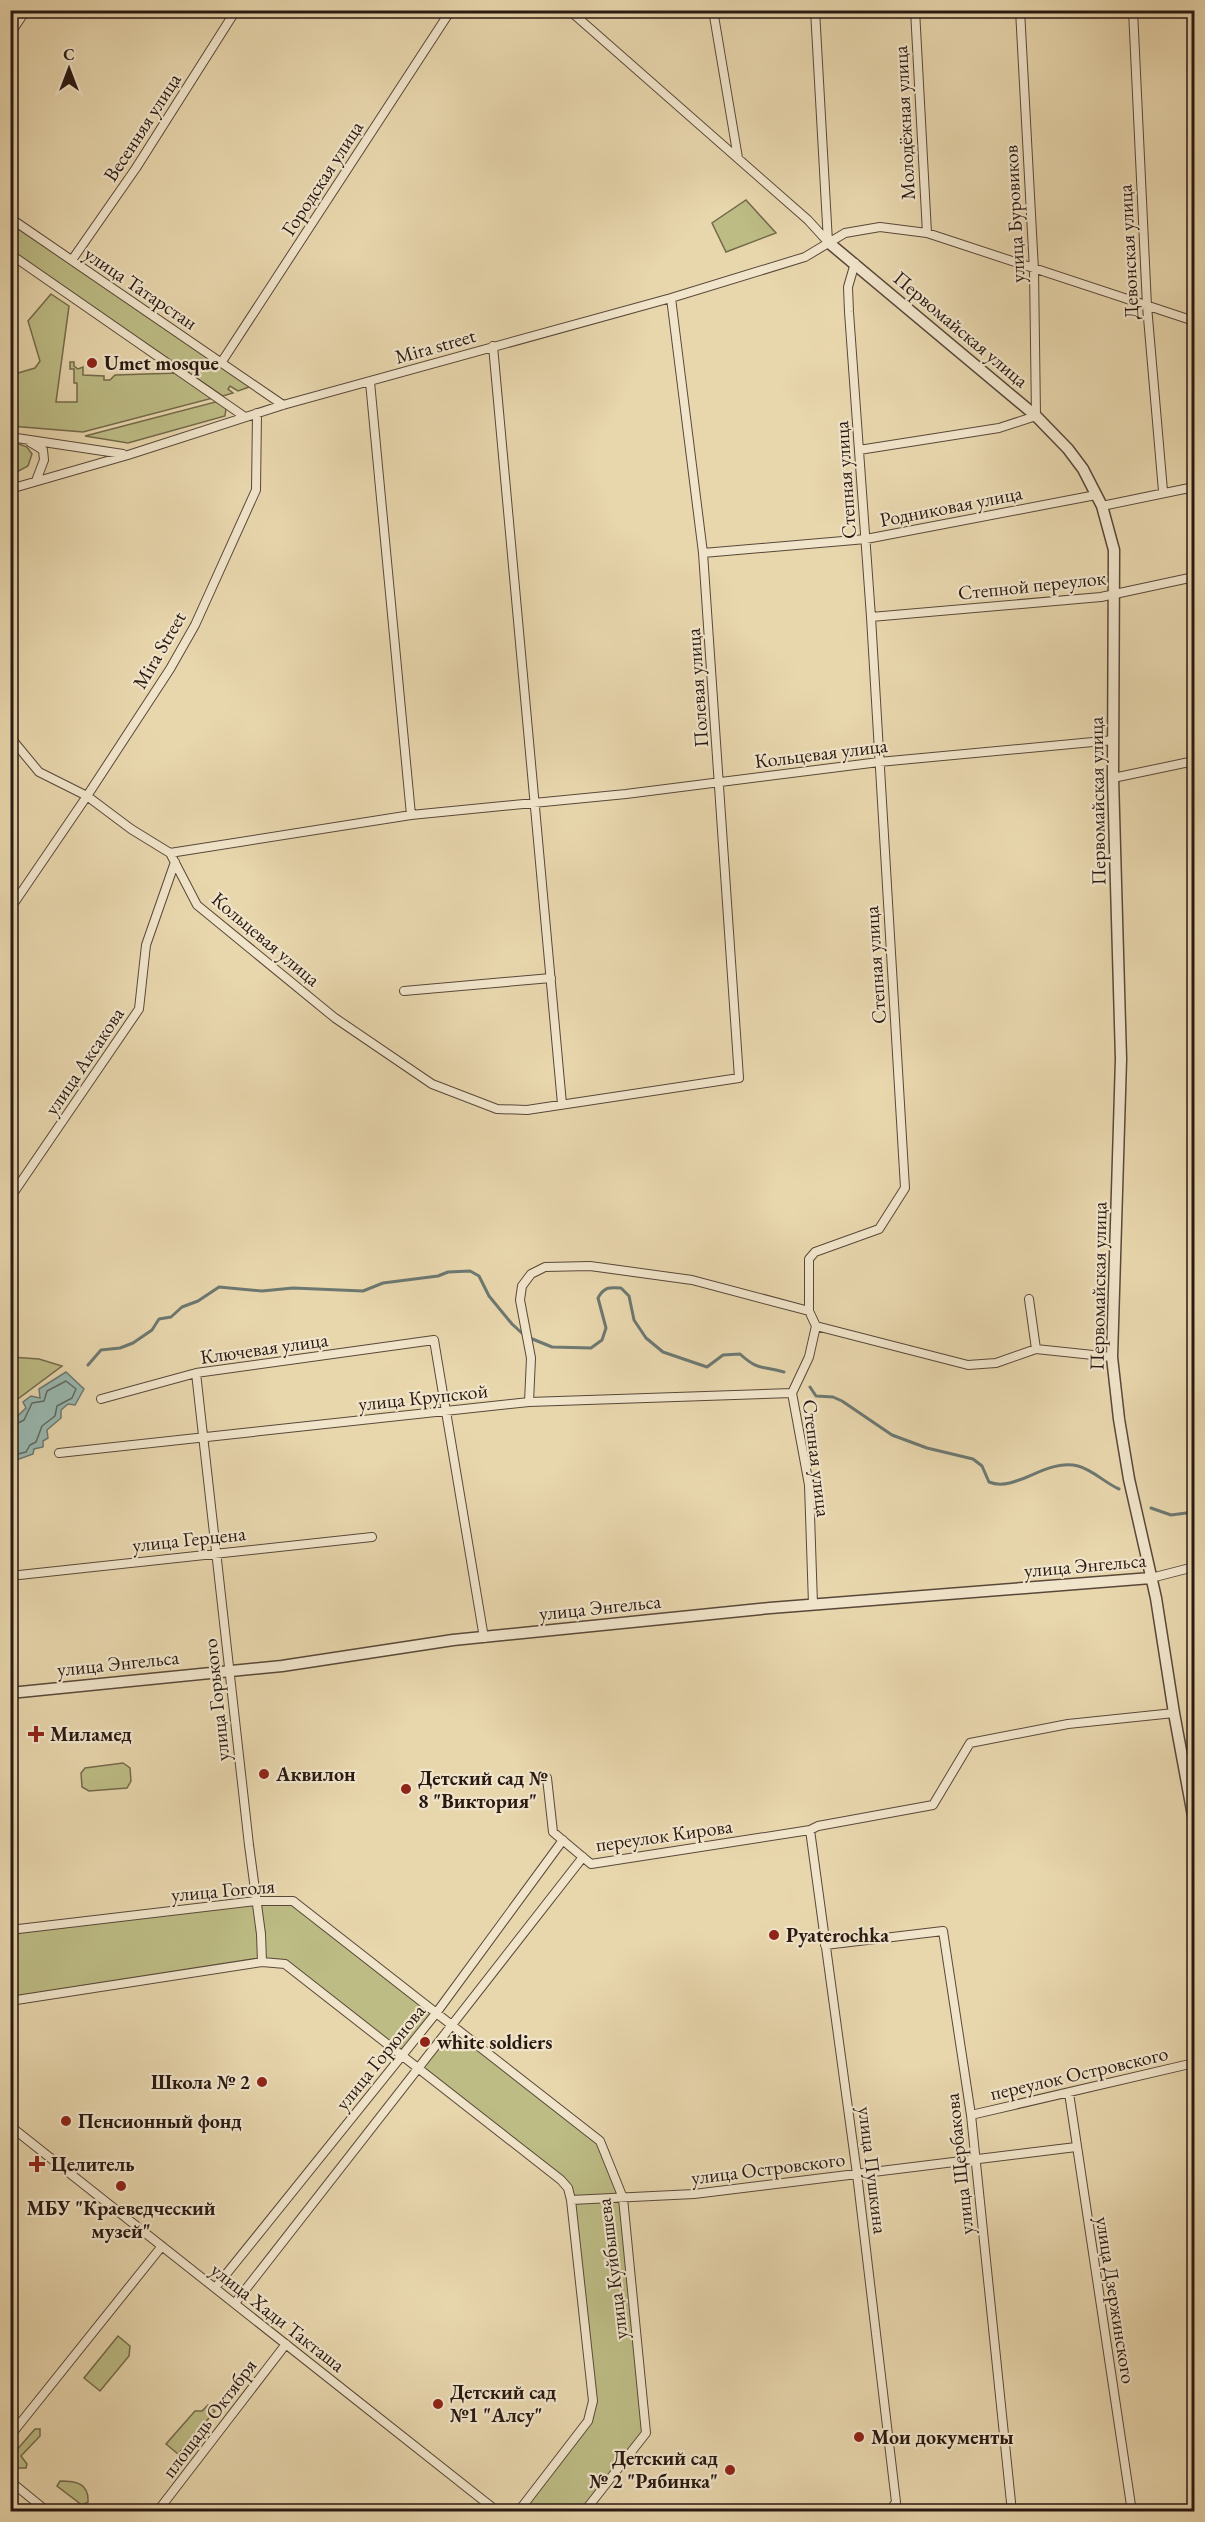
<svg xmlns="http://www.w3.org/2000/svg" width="1205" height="2522" viewBox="0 0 1205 2522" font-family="'EB Garamond',serif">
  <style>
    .green { fill: #bdbc85; stroke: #736a4c; stroke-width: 1.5 }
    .water { fill: #98b8b0; stroke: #6c7871; stroke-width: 1.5 }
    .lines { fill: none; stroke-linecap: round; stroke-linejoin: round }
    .shore { stroke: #606861; stroke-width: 1.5 }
    .stream { stroke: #6c7871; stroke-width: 3 }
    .minor-casing { stroke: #594839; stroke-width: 10 }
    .tertiary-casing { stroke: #594839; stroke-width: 13 }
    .minor { stroke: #f0e4ca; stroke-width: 8 }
    .tertiary { stroke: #f0e4ca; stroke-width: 10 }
    .poi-dot { fill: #8f2418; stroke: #f0e4ca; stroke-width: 2 }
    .labels { text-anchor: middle; stroke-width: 4.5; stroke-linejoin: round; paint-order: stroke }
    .street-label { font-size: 20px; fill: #291912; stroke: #f0e4ca }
    .poi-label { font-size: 20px; font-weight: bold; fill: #291912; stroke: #f0e4ca; text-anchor: start }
  </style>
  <rect width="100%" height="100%" fill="#e8d6ad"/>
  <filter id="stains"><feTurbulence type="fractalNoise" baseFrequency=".00333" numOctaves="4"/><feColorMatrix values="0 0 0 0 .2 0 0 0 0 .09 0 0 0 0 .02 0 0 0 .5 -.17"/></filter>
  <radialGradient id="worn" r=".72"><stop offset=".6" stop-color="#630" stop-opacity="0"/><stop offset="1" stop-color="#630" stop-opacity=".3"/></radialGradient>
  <path class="green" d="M746,200L776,233L726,252L712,223Z
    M10,223L252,386L238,391L230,386L228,389L233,393L223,396L11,251Z
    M51,294L69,306L56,402H77V383H74V369H70V362H74V366L78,369L83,367V375L104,376V380H110L115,375L180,373L213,398L83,432L11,426V375L35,368L40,361L28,321Z
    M219,401L226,408L225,416L128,443L85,436Z
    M11,441L27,447L32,454L28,466L11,475Z
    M11,1357L39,1359L62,1366L11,1404Z
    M123,1763L130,1768L131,1781L127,1788L89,1791L82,1787L81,1773L85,1768Z
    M293,1901L437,2012L402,2056L285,1964L262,1962L11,2001V1930Z
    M453,2025L600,2141L623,2198L646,2433L584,2511H518L577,2435L593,2401L568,2188L418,2069Z
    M118,2336L130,2346L129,2356L100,2391L84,2378Z
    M208,2405L215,2411L178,2454L166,2444L195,2411H202Z
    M35,2429H40V2436L21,2456L27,2464L26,2468H17L12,2464L14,2453Z
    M60,2481C76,2481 89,2483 88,2502L82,2505L57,2486Z"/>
  <path class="water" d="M66,1372L84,1389L75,1405L68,1404L61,1410V1418L47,1430L48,1438L43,1441V1447L34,1449L33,1454L11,1462V1422L26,1408L23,1402L31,1396L40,1398L39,1389Z"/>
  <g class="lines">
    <path class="shore" d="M10,1427L24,1420L32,1403L44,1401L47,1391L66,1381L76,1389L72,1398L57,1406L55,1416L42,1426L36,1442L30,1445L26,1452L10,1456"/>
    <path class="stream" d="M530,1338L552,1347L591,1348L602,1340L606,1328L598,1298C604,1287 609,1287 621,1288L629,1296L634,1320L646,1338L663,1352L707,1367L723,1355L740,1354C760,1372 761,1365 784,1372
      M88,1365L101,1350L120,1348L133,1343L152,1330L159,1319L171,1317L182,1307L198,1301L219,1287L262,1291L293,1288L363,1291L383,1283L438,1276L448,1272L470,1271L479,1276L489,1296L512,1324L524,1335
      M810,1387L816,1396L833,1397L842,1401L892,1435L927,1448L973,1459L982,1466L989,1482C1016,1493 1045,1458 1078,1466C1093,1470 1105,1483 1119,1489
      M1151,1508L1171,1515L1194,1512"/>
    <g class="minor-casing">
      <path id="minor" d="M569,10L808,220L828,242
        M713,10L738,158
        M815,10L828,242
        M915,10L927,233
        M1133,10L1147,306L1163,491
        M10,34L26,10
        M10,218L283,405
        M10,254L245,417
        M72,260L136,168L236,10
        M493,346L562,1104
        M221,363L451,10
        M370,382L411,815
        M10,437L123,454
        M30,442L43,450L44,460L36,481
        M859,450L999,428L1036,416L1034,270L1020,10
        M10,489L128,455L283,405L671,298L805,257L845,233L880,227L927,233L1194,321
        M1102,506L1194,487
        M703,553L866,539L1096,495
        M871,617L1101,597L1194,577
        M10,737L39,772L87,796L10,909
        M1113,778L1194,761
        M170,853L197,905L335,1018L432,1084L497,1109L527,1110L739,1078L703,553L671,298
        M170,853L411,815L626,794L879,762L1114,740
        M170,853L131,829L87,796L170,669L195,625L256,490L257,413
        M404,991L551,978
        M10,1198L139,1009L146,945L175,862
        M1029,1299L1036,1349
        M816,1326L968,1365L996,1363L1036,1349L1112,1357
        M196,1373L249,1845L261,1934L262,1962
        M101,1399L196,1373L434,1340L484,1638
        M529,1402L531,1358L520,1300L522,1286L531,1274L545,1267L590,1266L692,1280L809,1311
        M59,1453L529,1402L792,1393
        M10,1576L372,1537
        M1151,1578L1194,1567
        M813,1604L809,1485L792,1393L809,1357L816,1326L809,1311V1259L815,1252L879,1229L905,1188L871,617L849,312L848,287L855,263
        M547,1778L553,1832L591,1864L810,1830L818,1826L933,1805L970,1743L1068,1724L1174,1713
        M810,1830L857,2174L896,2502L889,2512
        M10,1930L256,1901H293L600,2141L623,2198L646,2433L584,2512
        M825,1945L943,1931L971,2115L1012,2512
        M10,2001L262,1962L285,1964L561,2180L568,2188L571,2200L593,2401L588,2421L518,2512
        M1069,2093L1132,2512
        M971,2115L1194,2063
        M10,2126L498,2512
        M571,2200L694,2194L1076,2147
        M215,2288L437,2012L563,1840
        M235,2303L583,1857
        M10,2436L162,2246
        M10,2481L48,2512
        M157,2512L286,2344"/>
    </g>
    <g class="tertiary-casing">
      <path id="tertiary" d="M828,242L1036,416L1068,449L1083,469L1102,506L1114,550L1113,778L1121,1059L1112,1357L1119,1419L1129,1479L1156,1598L1174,1713L1194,1821
        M10,1693L282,1666L453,1640L770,1608L1151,1578"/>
    </g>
    <use href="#minor" class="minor"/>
    <use href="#tertiary" class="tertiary"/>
  </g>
  <g class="poi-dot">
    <circle cx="92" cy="363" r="6"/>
    <path d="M33 1725h6v6h6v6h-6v6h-6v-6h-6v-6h6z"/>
    <circle cx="264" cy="1774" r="6"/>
    <circle cx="406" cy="1789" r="6"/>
    <circle cx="774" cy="1935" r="6"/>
    <circle cx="425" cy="2042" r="6"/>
    <circle cx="262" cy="2082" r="6"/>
    <circle cx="66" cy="2121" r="6"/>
    <path d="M34 2155h6v6h6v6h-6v6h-6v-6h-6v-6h6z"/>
    <circle cx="121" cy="2186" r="6"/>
    <circle cx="438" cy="2404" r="6"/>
    <circle cx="859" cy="2437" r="6"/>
    <circle cx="730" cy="2470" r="6"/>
  </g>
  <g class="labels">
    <g class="street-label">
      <text transform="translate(904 123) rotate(-93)" y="7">Молодёжная улица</text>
      <text transform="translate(142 127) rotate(-57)" y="7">Весенняя улица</text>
      <text transform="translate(322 178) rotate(-57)" y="7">Городская улица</text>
      <text transform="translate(1014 214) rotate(-93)" y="7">улица Буровиков</text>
      <text transform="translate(1128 252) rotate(-93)" y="7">Девонская улица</text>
      <text transform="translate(141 288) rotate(34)" y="7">улица Татарстан</text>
      <text transform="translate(961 329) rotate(40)" y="7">Первомайская улица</text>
      <text transform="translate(435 346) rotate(-16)" y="7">Mira street</text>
      <text transform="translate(845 480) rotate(-94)" y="7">Степная улица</text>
      <text transform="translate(951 506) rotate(-11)" y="7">Родниковая улица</text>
      <text transform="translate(1032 585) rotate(-6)" y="7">Степной переулок</text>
      <text transform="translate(159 650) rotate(-60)" y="7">Mira Street</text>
      <text transform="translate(697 688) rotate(-94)" y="7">Полевая улица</text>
      <text transform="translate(821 753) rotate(-7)" y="7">Кольцевая улица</text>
      <text transform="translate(1097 801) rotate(-91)" y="7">Первомайская улица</text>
      <text transform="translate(266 939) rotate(40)" y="7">Кольцевая улица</text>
      <text transform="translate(875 965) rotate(-94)" y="7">Степная улица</text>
      <text transform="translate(84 1061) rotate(-56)" y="7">улица Аксакова</text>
      <text transform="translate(1098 1286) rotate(-89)" y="7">Первомайская улица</text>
      <text transform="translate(264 1348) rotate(-8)" y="7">Ключевая улица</text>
      <text transform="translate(423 1397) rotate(-6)" y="7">улица Крупской</text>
      <text transform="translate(817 1458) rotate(83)" y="7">Степная улица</text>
      <text transform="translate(189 1539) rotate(-6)" y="7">улица Герцена</text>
      <text transform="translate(1085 1565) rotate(-5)" y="7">улица Энгельса</text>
      <text transform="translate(600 1607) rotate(-6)" y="7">улица Энгельса</text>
      <text transform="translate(118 1663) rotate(-6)" y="7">улица Энгельса</text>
      <text transform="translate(216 1700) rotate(-96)" y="7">улица Горького</text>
      <text transform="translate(664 1835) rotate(-8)" y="7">переулок Кирова</text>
      <text transform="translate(223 1890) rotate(-5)" y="7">улица Гоголя</text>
      <text transform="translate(380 2057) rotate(-51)" y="7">улица Горюнова</text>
      <text transform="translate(1079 2073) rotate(-13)" y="7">переулок Островского</text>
      <text transform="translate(959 2164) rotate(-96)" y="7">улица Щербакова</text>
      <text transform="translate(768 2168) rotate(-7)" y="7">улица Островского</text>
      <text transform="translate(873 2170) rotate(83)" y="7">улица Пушкина</text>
      <text transform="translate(612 2269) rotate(-97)" y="7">улица Куйбышева</text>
      <text transform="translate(1116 2300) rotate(81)" y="7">улица Дзержинского</text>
      <text transform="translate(278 2317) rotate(38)" y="7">улица Хади Такташа</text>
      <text transform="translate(209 2418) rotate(-53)" y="7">площадь Октября</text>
    </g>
    <g class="poi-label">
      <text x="104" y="370">Umet mosque</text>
      <text x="50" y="1741">Миламед</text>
      <text x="276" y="1781">Аквилон</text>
      <text x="418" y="1785">Детский сад №<tspan x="418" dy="23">8 "Виктория"</tspan></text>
      <text x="786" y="1942">Pyaterochka</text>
      <text x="437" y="2049">white soldiers</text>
      <text x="250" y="2089" text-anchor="end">Школа № 2</text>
      <text x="78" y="2128">Пенсионный фонд</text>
      <text x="51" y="2171">Целитель</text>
      <text x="121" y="2215" text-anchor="middle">МБУ "Краеведческий<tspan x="121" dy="23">музей"</tspan></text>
      <text x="450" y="2399">Детский сад<tspan x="450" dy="23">№1 "Алсу"</tspan></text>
      <text x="871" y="2444">Мои документы</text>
      <text x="718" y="2465" text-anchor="end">Детский сад<tspan x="718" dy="23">№ 2 "Рябинка"</tspan></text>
    </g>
  </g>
  <rect width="1205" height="2522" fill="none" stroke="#e8d6ad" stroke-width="36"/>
  <rect x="12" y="12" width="1181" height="2498" fill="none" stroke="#291912" stroke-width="3"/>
  <rect x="18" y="18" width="1169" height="2486" fill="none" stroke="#291912" stroke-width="1.5"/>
  <g transform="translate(69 69)" stroke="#f0e4ca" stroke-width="4.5" paint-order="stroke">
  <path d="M0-4.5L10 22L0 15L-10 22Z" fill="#291912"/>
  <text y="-9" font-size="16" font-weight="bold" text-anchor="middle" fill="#291912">С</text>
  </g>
  <rect width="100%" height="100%" filter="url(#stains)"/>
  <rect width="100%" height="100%" fill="url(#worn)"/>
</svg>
